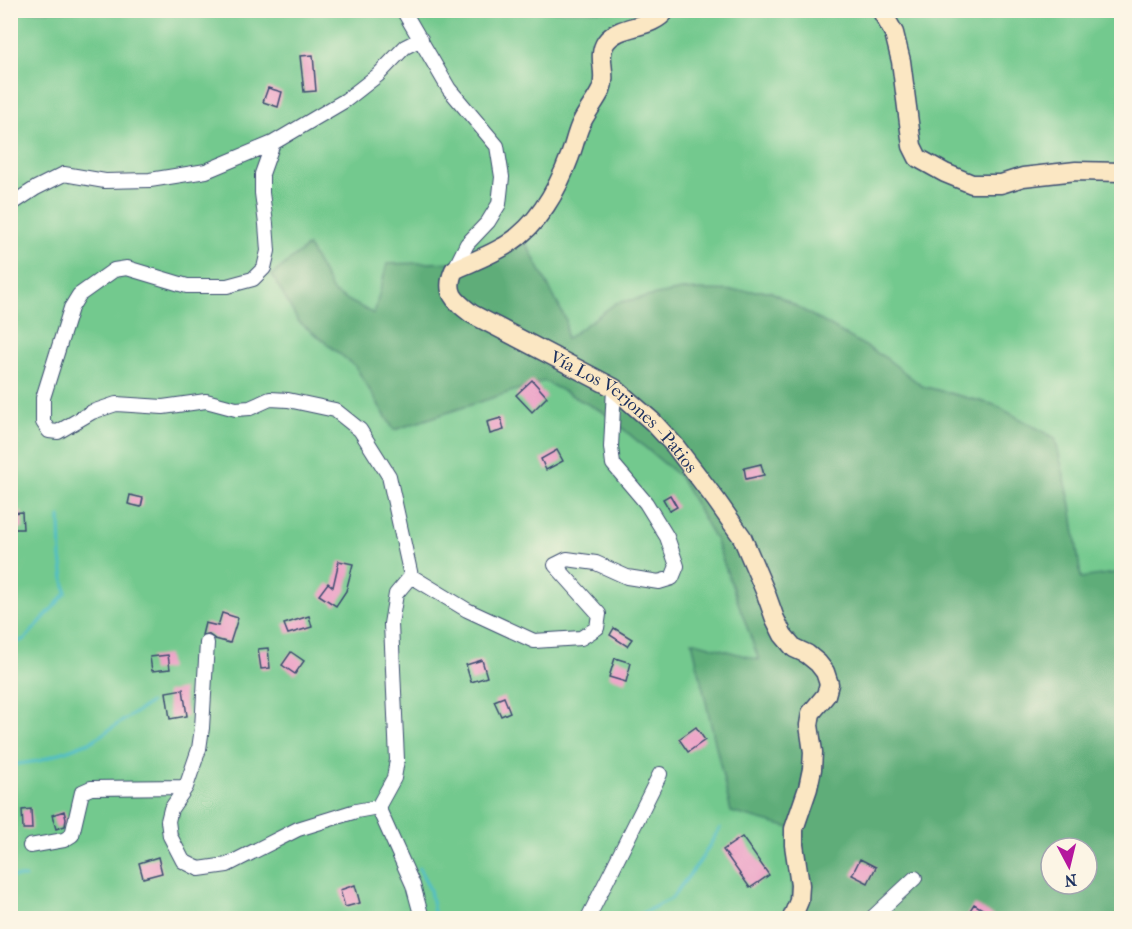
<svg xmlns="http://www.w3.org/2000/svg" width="1132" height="929" viewBox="0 0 1132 929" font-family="'IM FELL French Canon',serif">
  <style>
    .green { fill: #73c98e; stroke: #477c76; stroke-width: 1.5; fill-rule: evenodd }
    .forest { fill: #5ead79; stroke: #3c6e6c; stroke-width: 1.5; fill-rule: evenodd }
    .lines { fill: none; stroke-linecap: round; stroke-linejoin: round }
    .stream { stroke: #4fbdc8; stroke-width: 3 }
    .building { fill: #eb9ec5 }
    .street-casing { stroke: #3b4b6f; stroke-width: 16 }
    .secondary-casing { stroke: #3b4b6f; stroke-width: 21 }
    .street { stroke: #fff; stroke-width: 14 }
    .secondary { stroke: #fbe7c3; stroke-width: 18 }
    .labels { text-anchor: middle; stroke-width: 6; stroke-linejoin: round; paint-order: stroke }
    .street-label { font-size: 18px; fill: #1b2f5e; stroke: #fcf5e5 }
  </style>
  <rect width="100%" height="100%" fill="#fcf5e5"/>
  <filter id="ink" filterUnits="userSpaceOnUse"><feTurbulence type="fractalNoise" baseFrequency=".0167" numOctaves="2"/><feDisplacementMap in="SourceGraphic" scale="12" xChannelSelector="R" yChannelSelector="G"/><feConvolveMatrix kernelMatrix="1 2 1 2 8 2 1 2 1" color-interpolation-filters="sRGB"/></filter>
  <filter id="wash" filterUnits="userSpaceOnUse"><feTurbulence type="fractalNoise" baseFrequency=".008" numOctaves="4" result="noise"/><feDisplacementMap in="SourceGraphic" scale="24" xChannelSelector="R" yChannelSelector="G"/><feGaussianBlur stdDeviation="1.35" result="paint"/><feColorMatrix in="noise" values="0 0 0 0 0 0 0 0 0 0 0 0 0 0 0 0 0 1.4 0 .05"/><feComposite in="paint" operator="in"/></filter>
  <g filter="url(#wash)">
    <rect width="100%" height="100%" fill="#f1eacf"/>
    <path class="green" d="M10,11H1121V918H11ZM1051,848H1087V884H1051Z"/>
    <path class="forest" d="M526,243L566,320V339L616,303L682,290L770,291L886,358L922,386L995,405L1055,438L1071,505L1081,578L1121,572V918H792L794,829L731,812L692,641L759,660L715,539L679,476L603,412L544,381L394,430L355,366L298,321L272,275L308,246L334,293L374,314L387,264L461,262ZM1051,848H1087V884H1051Z"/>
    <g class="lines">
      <path class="stream" d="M10,645L25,639L66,593L61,558L60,517
        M10,767L18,764L39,761L92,741L150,703
        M419,868L430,890L435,918
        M10,877H25
        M632,918L671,899L700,861L720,828"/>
    </g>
    <g id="blocks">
      <path class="building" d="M313,55L316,91L304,92L300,56Z
        M268,88L282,92L278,107L263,102Z
        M532,380L547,397L532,412L516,395Z
        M501,418L504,430L490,434L487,422Z
        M557,450L563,461L546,470L541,459Z
        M761,464L764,475L746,479L744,468Z
        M130,495L143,498L141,507L128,504Z
        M670,495L677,507L670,511L663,499Z
        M22,512L23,529H10V513Z
        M339,561L353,564L346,591L336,606L319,595L328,583L333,587Z
        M222,613L238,618L230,643L215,639L208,634L202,635L205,623L218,626Z
        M309,616L312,627L288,634L284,624Z
        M614,628L632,639L627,646L610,635Z
        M268,648L270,668L261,669L258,649Z
        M291,652L304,661L295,674L282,665Z
        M168,655L170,669L152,671L150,657Z
        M615,658L631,663L626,682L609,677Z
        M482,660L487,677L471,682L466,665Z
        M183,689L187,716L170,719L166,692Z
        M504,697L510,712L501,716L494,701Z
        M696,727L705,740L688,752L679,739Z
        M31,809L32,829H23L22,810Z
        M64,811L66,819L65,826L56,829L52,815Z
        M742,837L769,875L750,888L723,850Z
        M158,857L162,873L143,878L139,863Z
        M860,859L876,867L868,883L852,875Z
        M355,885L360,903L345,907L340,890Z
        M974,904L997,918H965Z"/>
    </g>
  </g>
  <g filter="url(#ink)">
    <use href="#blocks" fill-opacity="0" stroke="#3b4b6f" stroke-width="1.5"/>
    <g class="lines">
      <g class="street-casing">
        <path id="street" d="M403,10L449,89L497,146L502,177L499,204L488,222L467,244L454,270
          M273,143L262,174V193L266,224L268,251L264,268L253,279L227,286H187L127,268L114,270L79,295L71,308L43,398V422L49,431L58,432L92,412L116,404L163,407L206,401L236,409L250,408L270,399L288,400L335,410L360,430L389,476L411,576L467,610L534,641L581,638L597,628L599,614L555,565L567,559L596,563L627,577L659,582L672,578L677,566L667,537L646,503L613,464L611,447L614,388
          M10,205L36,188L64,174L105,181L150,180L206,171L273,143L346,100L378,75L405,47L421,39
          M207,643L202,728L199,749L186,787L171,809L168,821L170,836L183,861L199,869L227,865L298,829L356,811L378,807
          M378,807L394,778L397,760L391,624L396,594L411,576
          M378,807L413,885L422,918
          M30,846L64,840L72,835L82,792L91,788L186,787
          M588,918L660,774
          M872,918L915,878"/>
      </g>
      <g class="secondary-casing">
        <g id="secondary">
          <path id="s1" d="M666,10C652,30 620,23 606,42C596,57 608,74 601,90C595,103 585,113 580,126C576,135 574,146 570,156C557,191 539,224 508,244C491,255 471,262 454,270C444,293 455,301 472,314L614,388L653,422L675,446L716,500L742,537L765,591L775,619L783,635L794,648L807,654L818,663L825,672L829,684L826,695L811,713L809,725L813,752L812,769L808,788L794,829V845L800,885L799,901L792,918"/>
          <path d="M881,10L894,33L901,61L912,146L918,158L945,173L972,184H1001L1023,177L1076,171L1122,172"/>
        </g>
      </g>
      <use href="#street" class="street"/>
      <use href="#secondary" class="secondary"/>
    </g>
  </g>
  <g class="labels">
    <g class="street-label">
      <text dy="6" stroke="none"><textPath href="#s1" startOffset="597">Vía Los Verjones - Patios</textPath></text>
    </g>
  </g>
  <rect width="1132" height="929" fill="none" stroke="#fcf5e5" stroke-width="36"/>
  <g transform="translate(1069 866) rotate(173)"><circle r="28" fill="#fcf5e5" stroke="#a2a6af" stroke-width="1.5"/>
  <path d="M0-4.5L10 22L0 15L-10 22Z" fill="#b5179e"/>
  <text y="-9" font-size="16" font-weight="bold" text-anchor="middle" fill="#1b2f5e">N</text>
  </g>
</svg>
